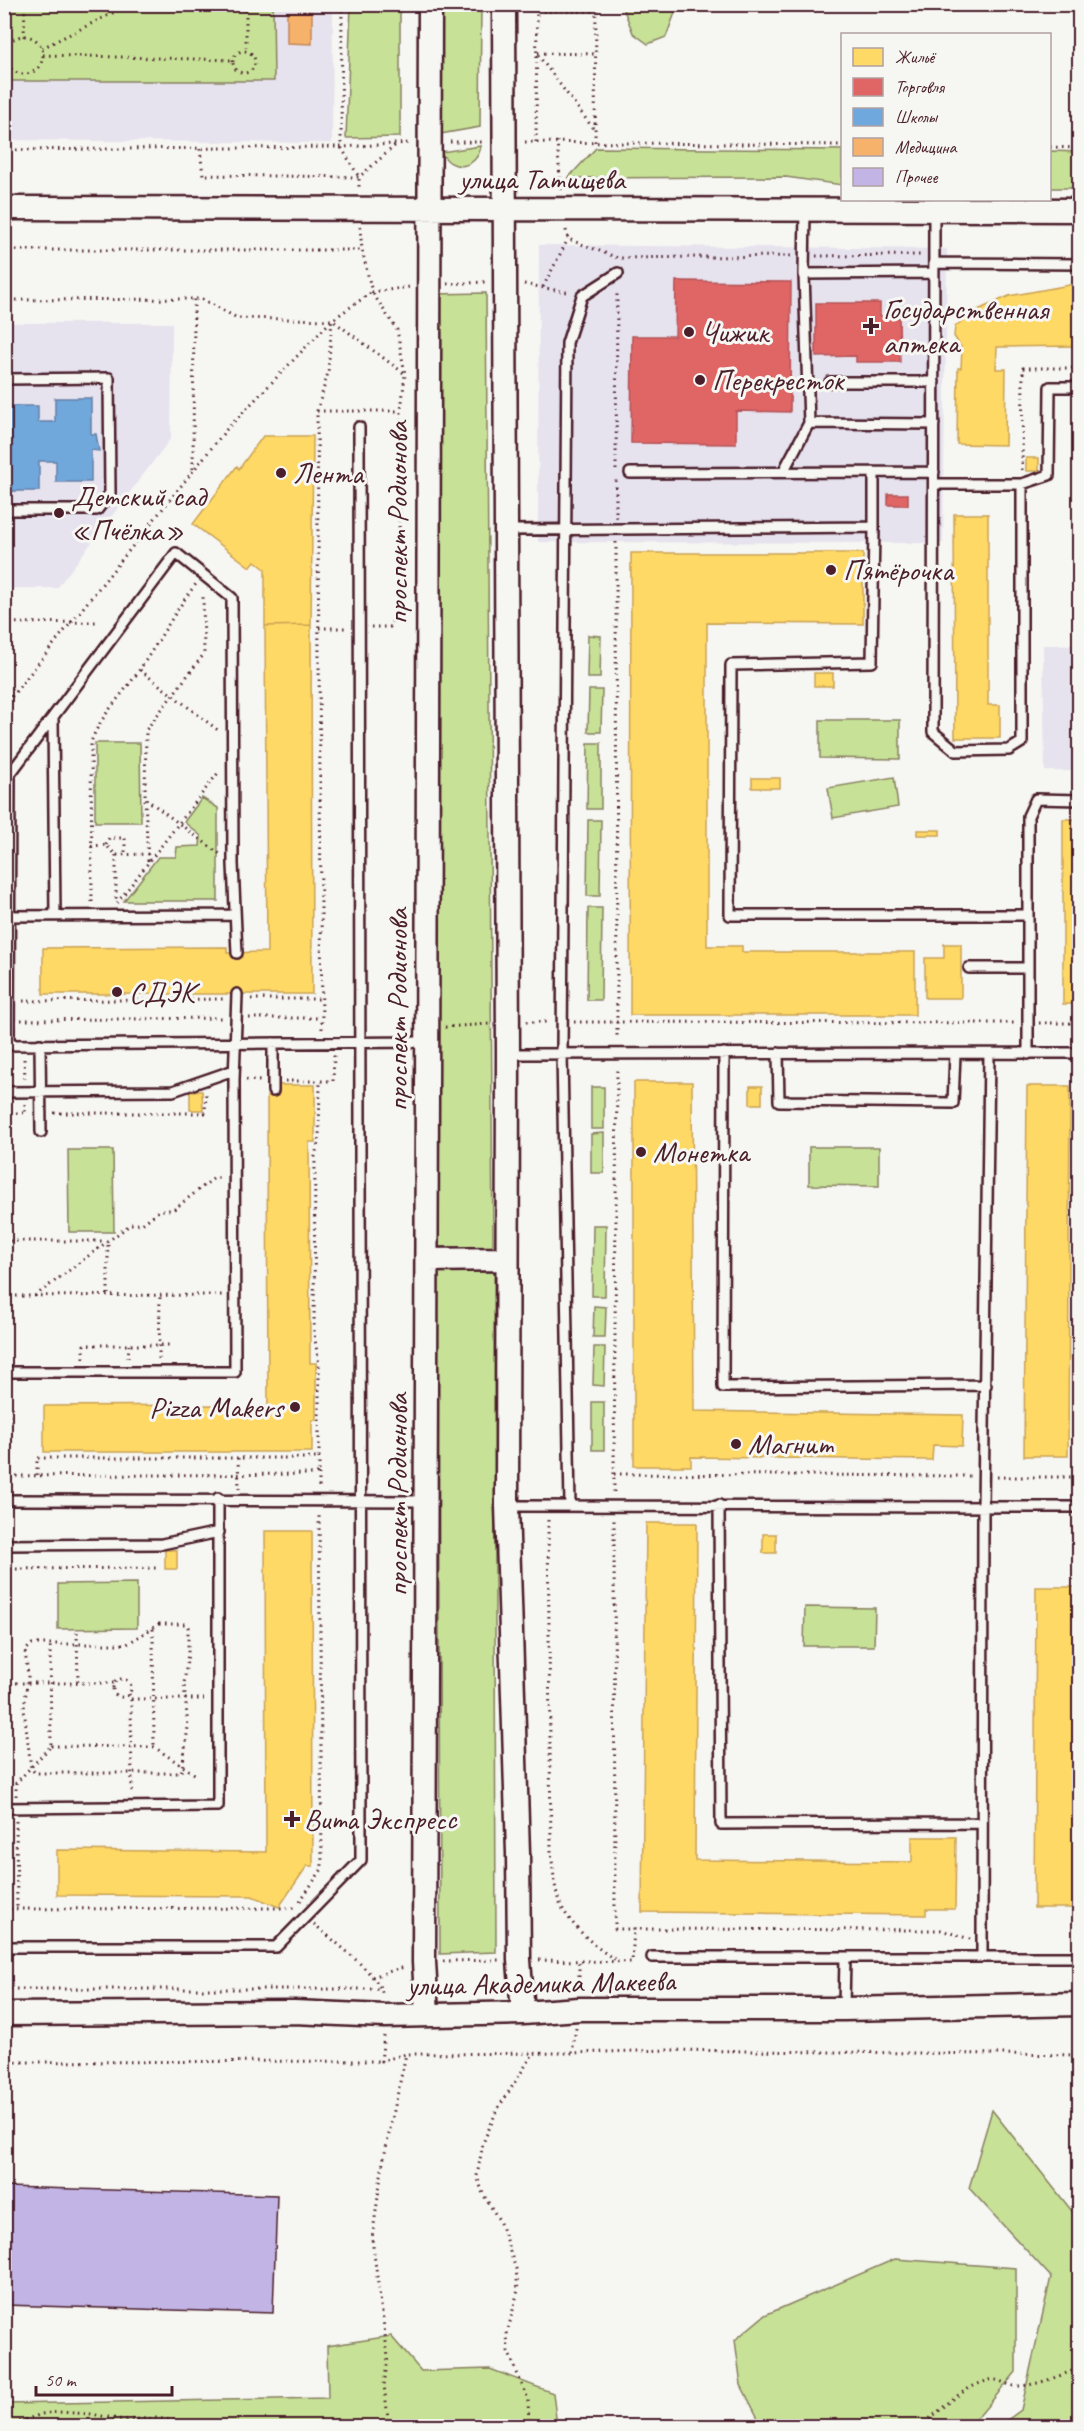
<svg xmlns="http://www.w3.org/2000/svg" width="1084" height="2431" viewBox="0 0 1084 2431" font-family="Caveat,sans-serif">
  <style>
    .built { fill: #e6e2ee }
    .green { fill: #c7e197; stroke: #888061; stroke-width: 1.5 }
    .homes { fill: #ffd966; stroke: #c9a154; stroke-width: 1.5 }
    .shops { fill: #e06666; stroke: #b35154; stroke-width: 1.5 }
    .schools { fill: #6fa8dc; stroke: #647fa7; stroke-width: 1.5 }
    .health { fill: #f6b26b; stroke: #c28658; stroke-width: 1.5 }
    .building { fill: #c2b4e5; stroke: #4a1f2b; stroke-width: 1.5 }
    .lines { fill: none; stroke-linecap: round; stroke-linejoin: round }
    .service-casing { stroke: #4a1f2b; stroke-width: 14 }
    .tertiary-casing { stroke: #4a1f2b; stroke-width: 27 }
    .path { stroke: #4a1f2b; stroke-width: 3; stroke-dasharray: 1.5 4.5; stroke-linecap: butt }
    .service { stroke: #f6f6f2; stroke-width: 9 }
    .tertiary { stroke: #f6f6f2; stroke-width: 22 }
    .poi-dot { fill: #4a1f2b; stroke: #f6f6f2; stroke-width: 2 }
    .labels { text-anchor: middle; stroke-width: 6; stroke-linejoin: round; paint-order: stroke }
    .street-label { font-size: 30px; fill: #4a1f2b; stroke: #f6f6f2 }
    .poi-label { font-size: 30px; fill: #4a1f2b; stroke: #f6f6f2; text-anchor: start }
  </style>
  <rect width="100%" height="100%" fill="#f6f6f2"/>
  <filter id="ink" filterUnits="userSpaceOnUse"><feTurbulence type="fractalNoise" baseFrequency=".0167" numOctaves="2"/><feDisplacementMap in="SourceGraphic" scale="12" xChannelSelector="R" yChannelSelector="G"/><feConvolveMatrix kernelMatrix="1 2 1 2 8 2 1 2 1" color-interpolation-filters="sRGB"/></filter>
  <g filter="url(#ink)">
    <path class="built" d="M5,5H333L332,143L5,140Z
      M539,245L947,249L943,543L538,542Z
      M4,323H172L171,438L57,588H5Z
      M1043,645H1079V771H1045Z"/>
    <path class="green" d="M4,5H273L274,81H5Z
      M351,5H400V137L346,138Z
      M440,5H481L480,127L440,134Z
      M622,5H654V10H676L666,37L648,44L633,33Z
      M481,146C477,169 452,173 441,152Z
      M596,148L842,150V185L786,177L568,178Z
      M1050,151L1079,152V188H1050Z
      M486,293L493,1247H438L434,294Z
      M588,635L601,636L600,678H587Z
      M589,690H602L601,732H588Z
      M820,720H900V759L820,758Z
      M95,743H140L141,822H95Z
      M588,743H601V809H587Z
      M894,777L898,807L833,818L828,788Z
      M202,798L218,808V901H124L158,857H176L177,847L200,846L201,836L184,822Z
      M588,820H601L600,896H587Z
      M588,908H602L601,1000H587Z
      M591,1087H604V1129H591Z
      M604,1133V1173H591V1134Z
      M809,1147H879V1186L809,1185Z
      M68,1150H113L114,1232H69Z
      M593,1225H606L605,1296H592Z
      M438,1272H494L496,1952L440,1954Z
      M594,1306L606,1307L605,1337H593Z
      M594,1347H605L604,1386L593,1385Z
      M592,1402H604V1450H592Z
      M137,1583V1628L58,1629V1584Z
      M805,1607L875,1608L874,1646H804Z
      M992,2110L1079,2220V2426H999L1021,2410L1051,2277L969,2188Z
      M895,2259L1016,2268V2372L980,2415L966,2426H762L741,2385L735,2340L765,2315Z
      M391,2336L421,2371L490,2369L553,2393L557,2426H5V2404L328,2398L327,2346Z"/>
    <path class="homes" d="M1075,284H1080V346L997,347L996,369H1006L1005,445L957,444L958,368H961L962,349L954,336L955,327L969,314L1009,296Z
      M263,436H313L311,625L265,626V569L255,561L250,567L193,524L237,466L239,469Z
      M1026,458H1039V471H1026Z
      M954,514H988V705H1000V738H955Z
      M631,553H863V624L707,623V946H742V952H915V1015H630Z
      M311,625L312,994H43V948L227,947V953L267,952L265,626Z
      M814,673H833V686H814Z
      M752,778H780V788H752Z
      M1063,819H1080V1004H1063Z
      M917,830H940V835H917Z
      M944,944H961V998H925V958H944Z
      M634,1082H692L694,1411L963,1415L962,1446L933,1445L932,1460L691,1457V1466H634Z
      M278,1085H315V1142H309L310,1363H316V1420H312V1452H44V1406L227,1405V1410H268L267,1096H278Z
      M750,1086H762V1104H750Z
      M1027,1086H1070L1068,1456H1024Z
      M190,1091H202L203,1110H190Z
      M646,1523H697L695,1860L912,1862V1837H956L955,1909H926V1915L642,1912Z
      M265,1531H312L313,1866H307L279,1907L252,1896L57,1895V1850L266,1852Z
      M763,1534H776V1553H763Z
      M165,1550H177V1569H165Z
      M1036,1587H1079L1078,1908H1034Z"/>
    <path class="shops" d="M676,281L791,282L790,412L736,411V444L631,443L632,336H675Z
      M816,303H880V316H899L900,362H856V356L816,357Z
      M888,494H908V505H888Z"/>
    <path class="schools" d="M55,398H91V434H96L99,451L91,450V482H56V461H39V491H4V406H38V422H55Z"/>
    <path class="health" d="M287,12H312V44L287,43Z"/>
    <path class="building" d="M6,2187L277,2195L273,2313L4,2305Z"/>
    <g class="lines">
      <g class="service-casing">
        <path id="service" d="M934,209L933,732L956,751L1009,750L1022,742V484
          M934,263L1080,264
          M804,274L805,210
          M4,379L109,378L110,493L97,510H4
          M830,382H934
          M809,423L934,424
          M783,472L809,423L804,274L934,273
          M874,472V527
          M630,473L934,472
          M934,484H1022L1049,475L1050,387H1080
          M507,530L874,527L872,662L731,665L730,915H1027
          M53,718L55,916
          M4,916L234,915
          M969,968H1027
          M273,1043V1091
          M40,1044L41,1132
          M4,1045L427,1042
          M9,1045L10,774L176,553L232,598L233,864L237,953
          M724,1053L723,1387L986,1385
          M778,1053L779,1101L953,1103L955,1054
          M508,1054L1080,1053
          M1028,1054V816L1036,799L1080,800
          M4,1092L173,1091L234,1070
          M4,1372H235L234,1080L237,994
          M4,1500L425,1501
          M719,1505L721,1824L981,1823
          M507,1506L1080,1507
          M570,1506L562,1053L567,343L582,296L618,273
          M4,1545L162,1544L219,1532
          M4,1808L218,1806V1498
          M4,1947H276L361,1860L359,427
          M652,1957H1080
          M982,1957L983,1507L989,1054
          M844,2008L845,1957"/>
      </g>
      <g class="tertiary-casing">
        <path id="tertiary" d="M504,4L508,1054L507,1506L518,1853L519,1960L523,2013
          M4,208L1080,210
          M427,1260L507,1259
          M4,2014L294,2012L385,2016L523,2013L579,2009H844L1080,2004
          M427,2014L424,1962C429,1309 426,657 430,4"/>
      </g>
      <path class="path" d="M246,4V50
        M342,4L341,147L359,177V190
        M537,11H596L600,4
        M5 55a19 19 0 1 1 38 0a19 19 0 1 1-38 0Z
        M24,37L25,4
        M42,48L131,4
        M233 62a11 11 0 1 1 22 0a11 11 0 1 1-22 0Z
        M538,53L596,54
        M43,55L233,60
        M538,55L595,131
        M557,141L561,190
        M450,142H486
        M525,142L842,145
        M536,142L537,4
        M595,142L596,4
        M1050,147L1080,148
        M200,149L203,175L359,177L397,144
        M4,150L341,147L411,143
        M360,227L362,250L372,292L410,287
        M566,230L568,239L618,258L791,256
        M4,250H362
        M816,256L920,255
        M447,284L485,282
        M524,284L571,293
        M543,287L568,239
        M4,300L202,299L237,318L332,320L405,374
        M317,411H401
        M193,469L194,299
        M616,470L617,290
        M1022,470L1023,368H1080
        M616,518V476
        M616,542L617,1040
        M4,623L98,622
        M319,628H346
        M140,670L219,731
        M4,685L11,697
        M4,706L226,430L331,321
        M146,799L220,854
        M106,845L109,838H125V855
        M91,846L106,845L116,855L148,854
        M116,855V901
        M148,861L145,798L146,730L204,654L203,593
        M92,902L91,742C101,714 124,694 140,669C159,641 175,611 196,584
        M117,903L218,773
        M251,999H321
        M23,1001L223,999
        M249,1018H321
        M21,1020L225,1018
        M526,1022H550
        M574,1022L1015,1023
        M1039,1023H1080
        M445,1027L490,1024
        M322,1029L317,411L328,373L332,320L372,292L397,330L405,374L401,411L398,606L390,627H371
        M24,1059L25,1079
        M246,1080L261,1081
        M285,1081H333L334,1055
        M25,1104V1113
        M4,1113H27
        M54,1113H205L206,1093
        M4,1241H108V1294
        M4,1296L222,1295
        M35,1296L131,1224H142L160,1210H173L214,1178H221
        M84,1358V1345H170
        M128,1358L129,1345
        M159,1359L160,1295
        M9,1384V1475
        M238,1458L239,1489
        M614,1474L617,1067
        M37,1475V1458H319V1365L314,1333L315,1156L319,1139L320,1081
        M4,1476L319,1474V1458
        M997,1477H1080
        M319,1487V1474
        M614,1492V1474L970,1476
        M548,1520L551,1852C553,1867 554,1884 558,1898C565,1921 597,1950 618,1961
        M4,1569L160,1568
        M159,1624H185L188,1627V1653L184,1684L188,1727L182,1770L179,1773H35L31,1768L24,1709L28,1676L25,1651L32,1644H127Z
        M153,1629L154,1747
        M77,1632L78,1683
        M113 1688a9 9 0 1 1 18 0a9 9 0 1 1-18 0Z
        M4,1683H114
        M129,1694L131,1699L132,1794
        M131,1699H204
        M51,1746L154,1747L196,1775
        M16,1796V1783L51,1746L50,1644
        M16,1821L17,1909
        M300,1901L322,1869L319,1512
        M4,1909L296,1908
        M314,1924C331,1939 381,1976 383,1996
        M634,1929L941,1930L970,1939
        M539,1960L632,1962L634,1929H615L614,1520
        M443,1961L500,1960
        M372,1977L404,1967
        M579,1988V1960
        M4,1989H382
        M576,2028L572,2053L667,2050L1080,2055
        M384,2036L381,2061L406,2054L572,2053
        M4,2062L381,2061
        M8,2426L42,2414L59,2412L91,2414L124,2420L157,2418L208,2426
        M389,2426L384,2385L388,2357L372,2239L383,2162L406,2054
        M529,2426L528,2399L508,2351L507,2334L518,2290L516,2269L499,2220L483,2194L477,2176L483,2143L497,2110L533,2054
        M920,2426C944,2409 959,2388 990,2380C999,2378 1007,2386 1016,2386C1038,2386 1060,2375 1080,2368"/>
      <use href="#service" class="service"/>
      <use href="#tertiary" class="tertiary"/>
    </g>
  </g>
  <g class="poi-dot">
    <path d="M868 317h6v6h6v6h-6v6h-6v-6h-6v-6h6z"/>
    <circle cx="689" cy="332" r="6"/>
    <circle cx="700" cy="380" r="6"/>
    <circle cx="281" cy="473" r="6"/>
    <circle cx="59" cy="513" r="6"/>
    <circle cx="831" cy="570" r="6"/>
    <circle cx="117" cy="992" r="6"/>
    <circle cx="641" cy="1152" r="6"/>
    <circle cx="295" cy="1407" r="6"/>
    <circle cx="736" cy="1444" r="6"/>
    <path d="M289 1810h6v6h6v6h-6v6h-6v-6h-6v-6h6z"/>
  </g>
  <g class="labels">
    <g class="street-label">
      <text x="542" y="189">улица Татищева</text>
      <text transform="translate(397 523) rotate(-90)" y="10">проспект Родионова</text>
      <text transform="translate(397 1010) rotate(-90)" y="10">проспект Родионова</text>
      <text transform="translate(397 1495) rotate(-90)" y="10">проспект Родионова</text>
      <text transform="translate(541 1983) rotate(-1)" y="10">улица Академика Макеева</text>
    </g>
    <g class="poi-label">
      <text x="883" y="319">Государственная<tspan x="883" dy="34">аптека</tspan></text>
      <text x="701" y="342">Чижик</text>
      <text x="712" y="390">Перекресток</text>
      <text x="293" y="483">Лента</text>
      <text x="71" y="506">Детский сад<tspan x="71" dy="34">«Пчёлка»</tspan></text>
      <text x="843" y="580">Пятёрочка</text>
      <text x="129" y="1002">СДЭК</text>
      <text x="653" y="1162">Монетка</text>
      <text x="283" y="1417" text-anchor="end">Pizza Makers</text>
      <text x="748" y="1454">Магнит</text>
      <text x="304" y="1829">Вита Экспресс</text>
    </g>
  </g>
  <rect width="1084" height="2431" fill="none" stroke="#f6f6f2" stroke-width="24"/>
  <rect x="12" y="12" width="1060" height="2407" fill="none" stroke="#4a1f2b" stroke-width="2" filter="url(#ink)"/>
  <rect x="841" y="33" width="210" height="168" fill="#f6f6f2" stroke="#b1a0a2" stroke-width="1.5"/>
  <rect x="853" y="48" width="30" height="18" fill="#ffd966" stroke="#b1a0a2" stroke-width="1.5"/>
  <text x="895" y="63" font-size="18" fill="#4a1f2b">Жильё</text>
  <rect x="853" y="78" width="30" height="18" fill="#e06666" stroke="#b1a0a2" stroke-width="1.5"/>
  <text x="895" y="93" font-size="18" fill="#4a1f2b">Торговля</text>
  <rect x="853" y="108" width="30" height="18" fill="#6fa8dc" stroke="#b1a0a2" stroke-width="1.5"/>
  <text x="895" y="123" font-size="18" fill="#4a1f2b">Школы</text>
  <rect x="853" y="138" width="30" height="18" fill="#f6b26b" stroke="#b1a0a2" stroke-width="1.5"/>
  <text x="895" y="153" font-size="18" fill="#4a1f2b">Медицина</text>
  <rect x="853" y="168" width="30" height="18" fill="#c2b4e5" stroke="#b1a0a2" stroke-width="1.5"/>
  <text x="895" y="183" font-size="18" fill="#4a1f2b">Прочее</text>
  <path d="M36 2386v9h136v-9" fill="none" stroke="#4a1f2b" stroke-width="3"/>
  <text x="45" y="2386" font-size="18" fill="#4a1f2b" stroke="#f6f6f2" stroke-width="4.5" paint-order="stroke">50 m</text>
</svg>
